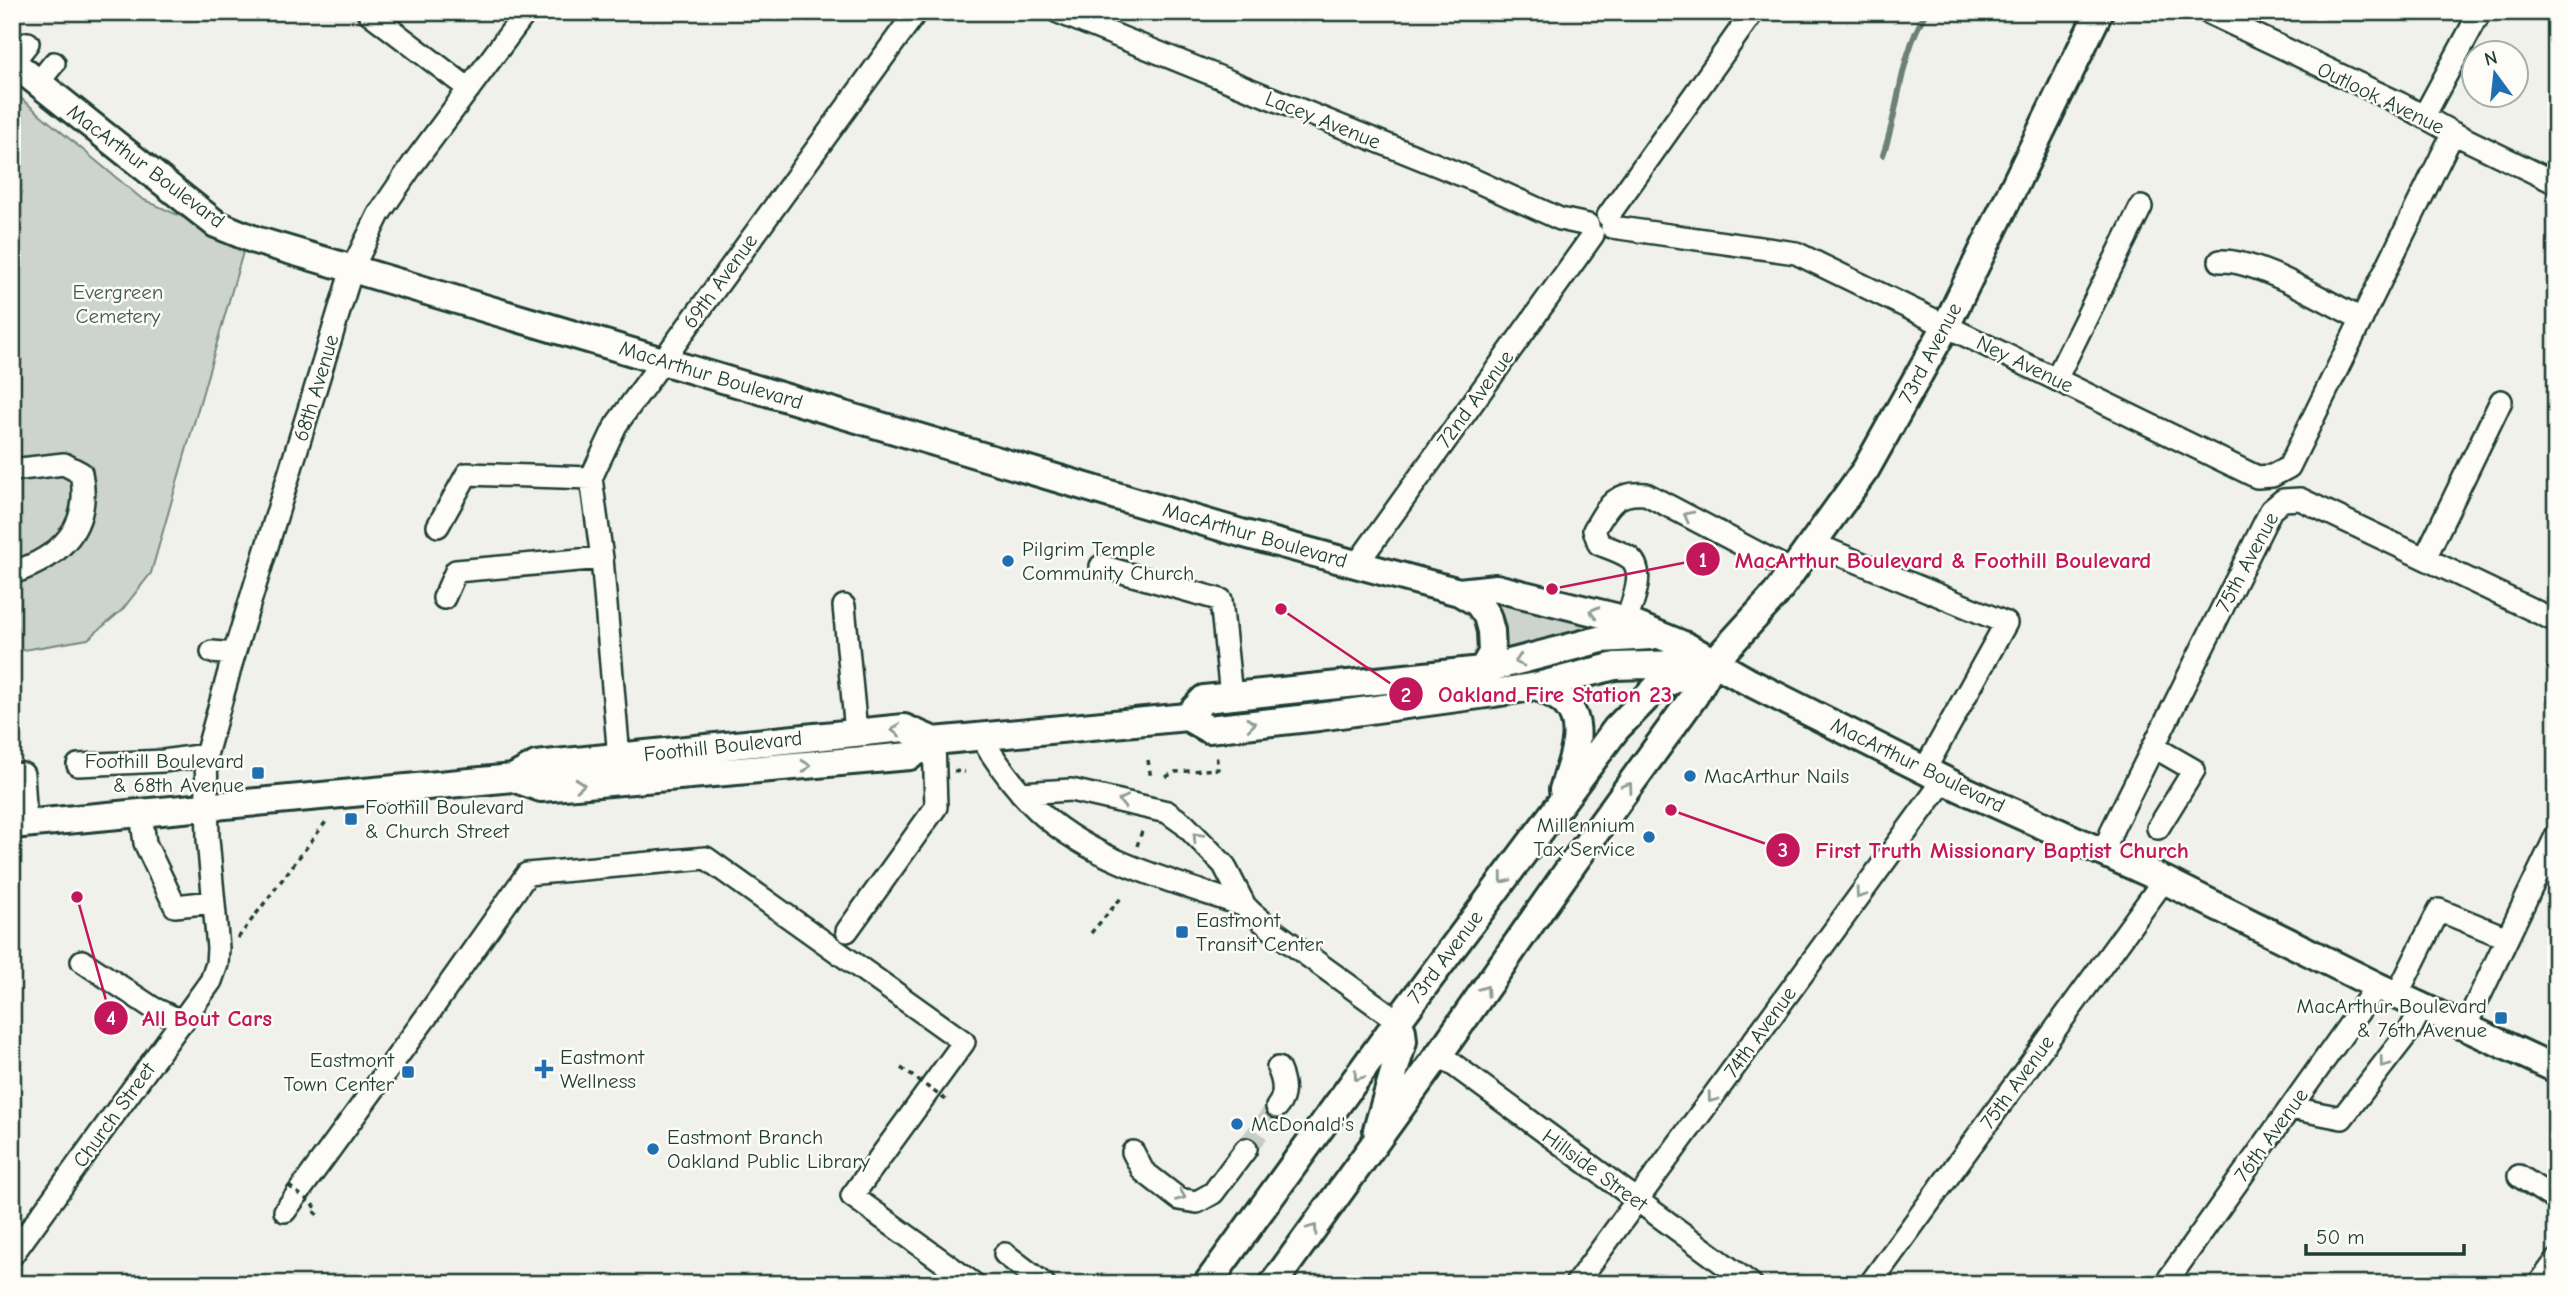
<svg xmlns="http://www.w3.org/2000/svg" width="2568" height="1296" viewBox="0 0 2568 1296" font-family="'Comic Neue',sans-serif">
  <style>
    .green { fill: #cdd3cd; stroke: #768880; stroke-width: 2 }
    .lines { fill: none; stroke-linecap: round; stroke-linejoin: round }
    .stream { stroke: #6c8077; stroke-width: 6 }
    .minor-tunnel { stroke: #c6cdc6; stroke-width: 21; stroke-dasharray: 21 10; stroke-linecap: butt }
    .minor-casing { stroke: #1f3d34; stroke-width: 26 }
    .major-casing { stroke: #1f3d34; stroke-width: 32 }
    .path { stroke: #1f3d34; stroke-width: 3.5; stroke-dasharray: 5 5; stroke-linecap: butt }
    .minor { stroke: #fdfcf7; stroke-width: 21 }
    .major { stroke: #fdfcf7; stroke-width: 26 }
    .path-bridge { stroke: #1f3d34; stroke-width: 3.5; stroke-dasharray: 5 5; stroke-linecap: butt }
    .oneway { stroke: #8e9c96 }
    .poi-dot { fill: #1f6fb2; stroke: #fdfcf7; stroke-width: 2.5 }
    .labels { text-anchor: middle; stroke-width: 5; stroke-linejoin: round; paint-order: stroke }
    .street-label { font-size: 21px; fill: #1f3d34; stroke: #fdfcf7 }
    .park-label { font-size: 21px; fill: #425b53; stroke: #fdfcf7 }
    .poi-label { font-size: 21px; fill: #1f3d34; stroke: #fdfcf7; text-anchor: start }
    .leader { fill: none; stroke: #c2185b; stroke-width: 2.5 }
    .callout-dot { fill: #c2185b; stroke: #fdfcf7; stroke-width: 2.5 }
    .mark-label { font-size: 21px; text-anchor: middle; font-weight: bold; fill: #fff }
    .callout-label { font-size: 23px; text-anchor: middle; font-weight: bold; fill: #c2185b; stroke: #fdfcf7; stroke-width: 5; stroke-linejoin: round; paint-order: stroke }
  </style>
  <rect width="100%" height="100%" fill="#f0f1eb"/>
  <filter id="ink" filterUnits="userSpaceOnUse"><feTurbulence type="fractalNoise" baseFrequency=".0143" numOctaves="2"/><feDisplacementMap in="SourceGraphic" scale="14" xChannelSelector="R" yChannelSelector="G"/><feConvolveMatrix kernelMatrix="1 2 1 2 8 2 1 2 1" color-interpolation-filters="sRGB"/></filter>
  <g filter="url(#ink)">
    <path class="green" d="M12,91L142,199L245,245L151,573L122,610L88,639L12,652Z
      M1495,599L1575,618L1597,627L1504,651C1509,628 1505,620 1495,599Z"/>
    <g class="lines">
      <path class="stream" d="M1883,155C1900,107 1899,58 1926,12"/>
      <path class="minor-tunnel" d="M1246,1149L1277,1107"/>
      <g class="minor-casing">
        <path id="minor" d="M368,12L469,89
          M1058,12L1474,180L1560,219L1588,225
          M2207,12L2401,104L2453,133L2556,183
          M13,62L28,43
          M38,83L54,63
          M2424,116L2480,12
          M1608,216L1753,12
          M1612,227L1796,253L2257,477L2272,476L2289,467L2453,133
          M2220,261C2257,259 2326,302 2362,319
          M2056,379L2141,207
          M12,470L64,464L81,473C92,527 61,557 12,573
          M438,526L467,474L591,478
          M1812,543L2006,623L1925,769
          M2425,558L2501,401
          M1357,564L1593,235
          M1101,566L1221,600L1231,696
          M444,598L456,571L602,558
          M844,606L856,732
          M1626,622C1631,605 1647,572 1630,558C1622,552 1609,548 1599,544L1594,530C1608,506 1615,491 1646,494L1792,571
          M212,652L234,654
          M980,736C998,765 1018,793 1044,816C1100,864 1176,882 1245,906
          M2154,747L2194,770L2158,828
          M78,765L163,761L206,755
          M620,770L602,558L591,478L616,425L916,12
          M12,775L23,774L26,823
          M1021,793L1071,790L1167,812L1184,824L1224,865L1245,906L1251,912L1275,932L1398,1021
          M141,813L145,843L175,906L213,902
          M2104,852L2113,828L2271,510L2283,500L2300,499L2556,621
          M847,931L936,807L934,741
          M82,961L153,1008L183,1022
          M2397,995L2439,910L2507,938
          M2465,1027L2556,836
          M1439,1054L1751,1284
          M1277,1107C1287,1095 1284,1081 1278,1068
          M2291,1108L2342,1118L2410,1030L2422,1007
          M1133,1152L1143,1171L1179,1199L1197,1202L1213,1193L1246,1149
          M2519,1176L2556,1200
          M285,1211L429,1013L527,874L706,858L964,1042L852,1196L974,1284
          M1005,1254L1044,1284
          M12,1255L211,981L217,964L218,948L208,839L206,755L234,654L352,269L379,214L413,164L526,12
          M1576,1284L1944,780
          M1870,1284L2164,880
          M2165,1284L2377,986
          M2539,1284L2556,1261"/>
      </g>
      <g class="major-casing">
        <path id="major" d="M12,62L216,224L255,240L1241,533L1459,592L1478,603L1487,616L1491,631L1492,653L1482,670
          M1459,592L1496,588L1615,617L1686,646L1747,681L1960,788L2164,880L2377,986L2556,1069
          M1537,686C1547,691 1559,696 1566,704C1588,728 1570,764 1563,790
          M1187,717L1204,699L1482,670L1602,639L1651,636
          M513,778L536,765L904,728L934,741
          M12,825L513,778L541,788L910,756L934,741L1187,717L1208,729L1318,717L1494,693L1537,686L1615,666L1713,663
          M1377,1130L1403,1041L1402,1031L1398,1021
          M1207,1284L1398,1021L1616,729L1657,687L1702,668
          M1273,1284L1445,1046L1574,862L1695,695L1713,663L1776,594L1866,469L1946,326L2099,12"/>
      </g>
      <path class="path" d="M1148,760L1151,779
        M954,771L965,772
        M1166,777L1175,772L1218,769L1216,754
        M1137,846L1143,828
        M1091,933L1122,897
        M238,938L328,819"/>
      <use href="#minor" class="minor"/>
      <use href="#major" class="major"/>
      <path class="path-bridge" d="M901,1068L946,1100
        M289,1186L315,1206L312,1210L318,1215"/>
    </g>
    <defs><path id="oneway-chevron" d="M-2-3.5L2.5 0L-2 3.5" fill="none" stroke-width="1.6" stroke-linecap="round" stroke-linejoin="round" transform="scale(1.75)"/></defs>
    <g class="oneway">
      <use href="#oneway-chevron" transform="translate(1688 516) rotate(-152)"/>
      <use href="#oneway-chevron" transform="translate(1594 612) rotate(-166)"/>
      <use href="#oneway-chevron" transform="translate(1519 661) rotate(165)"/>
      <use href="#oneway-chevron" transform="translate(1251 724) rotate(-6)"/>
      <use href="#oneway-chevron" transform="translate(896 730) rotate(179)"/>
      <use href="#oneway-chevron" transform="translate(806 766) rotate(-5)"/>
      <use href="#oneway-chevron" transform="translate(580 785) rotate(-4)"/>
      <use href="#oneway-chevron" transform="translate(1628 787) rotate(-54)"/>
      <use href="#oneway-chevron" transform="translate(1123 801) rotate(-167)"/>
      <use href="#oneway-chevron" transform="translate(1197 837) rotate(-134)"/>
      <use href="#oneway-chevron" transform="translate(1504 879) rotate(127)"/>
      <use href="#oneway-chevron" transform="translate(1860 894) rotate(126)"/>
      <use href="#oneway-chevron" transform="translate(1485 990) rotate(-55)"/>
      <use href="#oneway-chevron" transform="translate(2384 1063) rotate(127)"/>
      <use href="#oneway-chevron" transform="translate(1358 1076) rotate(126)"/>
      <use href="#oneway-chevron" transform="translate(1712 1098) rotate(126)"/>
      <use href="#oneway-chevron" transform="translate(1181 1196) rotate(22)"/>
      <use href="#oneway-chevron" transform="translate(1313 1229) rotate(-54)"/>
    </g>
  </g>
  <g class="poi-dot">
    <circle cx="1008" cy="561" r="7"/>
    <rect x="251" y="766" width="14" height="14" rx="3.5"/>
    <circle cx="1690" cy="776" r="7"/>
    <rect x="344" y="812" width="14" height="14" rx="3.5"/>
    <circle cx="1649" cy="837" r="7"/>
    <rect x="1175" y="925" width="14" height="14" rx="3.5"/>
    <rect x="2494" y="1011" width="14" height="14" rx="3.5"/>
    <path d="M540.5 1058.5h7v7h7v7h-7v7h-7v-7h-7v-7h7z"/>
    <rect x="401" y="1065" width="14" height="14" rx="3.5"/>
    <circle cx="1237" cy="1124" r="7"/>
    <circle cx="653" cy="1149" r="7"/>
  </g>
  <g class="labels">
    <g class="street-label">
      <text transform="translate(2381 98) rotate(26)" y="7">Outlook Avenue</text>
      <text transform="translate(1323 120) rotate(22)" y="7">Lacey Avenue</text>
      <text transform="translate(146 166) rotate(37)" y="7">MacArthur Boulevard</text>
      <text transform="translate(720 281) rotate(-54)" y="7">69th Avenue</text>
      <text transform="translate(1930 353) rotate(-62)" y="7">73rd Avenue</text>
      <text transform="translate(2025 364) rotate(26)" y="7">Ney Avenue</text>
      <text transform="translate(711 375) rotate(17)" y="7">MacArthur Boulevard</text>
      <text transform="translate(316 388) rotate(-73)" y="7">68th Avenue</text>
      <text transform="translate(1475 399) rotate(-54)" y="7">72nd Avenue</text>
      <text transform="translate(1255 535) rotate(16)" y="7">MacArthur Boulevard</text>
      <text transform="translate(2247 562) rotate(-62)" y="7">75th Avenue</text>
      <text transform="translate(723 746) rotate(-6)" y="7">Foothill Boulevard</text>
      <text transform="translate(1918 765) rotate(26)" y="7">MacArthur Boulevard</text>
      <text transform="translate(1445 957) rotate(-53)" y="7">73rd Avenue</text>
      <text transform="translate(1760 1032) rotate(-54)" y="7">74th Avenue</text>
      <text transform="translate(2017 1082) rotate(-54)" y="7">75th Avenue</text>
      <text transform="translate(114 1115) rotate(-54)" y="7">Church Street</text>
      <text transform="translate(2271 1135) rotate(-54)" y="7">76th Avenue</text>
      <text transform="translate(1595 1170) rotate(36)" y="7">Hillside Street</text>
    </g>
    <g class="park-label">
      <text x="118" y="299">Evergreen<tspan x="118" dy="24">Cemetery</tspan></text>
    </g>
    <g class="poi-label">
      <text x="1022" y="556">Pilgrim Temple<tspan x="1022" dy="24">Community Church</tspan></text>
      <text x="244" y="768" text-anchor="end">Foothill Boulevard<tspan x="244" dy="24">&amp; 68th Avenue</tspan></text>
      <text x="1704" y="783">MacArthur Nails</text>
      <text x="365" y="814">Foothill Boulevard<tspan x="365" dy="24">&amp; Church Street</tspan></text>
      <text x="1635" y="832" text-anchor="end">Millennium<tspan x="1635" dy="24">Tax Service</tspan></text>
      <text x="1196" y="927">Eastmont<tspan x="1196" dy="24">Transit Center</tspan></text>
      <text x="2487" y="1013" text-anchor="end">MacArthur Boulevard<tspan x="2487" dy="24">&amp; 76th Avenue</tspan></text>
      <text x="560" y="1064">Eastmont<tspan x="560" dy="24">Wellness</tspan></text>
      <text x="394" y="1067" text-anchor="end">Eastmont<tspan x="394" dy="24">Town Center</tspan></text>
      <text x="1251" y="1131">McDonald's</text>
      <text x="667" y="1144">Eastmont Branch<tspan x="667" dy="24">Oakland Public Library</tspan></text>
    </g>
  </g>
  <path class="leader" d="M1552 589L1703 559M1281 609L1406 694M1671 810L1783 850M77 897L111 1018"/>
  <g class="callout-dot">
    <circle cx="1552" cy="589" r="7"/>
    <circle cx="1281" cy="609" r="7"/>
    <circle cx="1671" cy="810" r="7"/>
    <circle cx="77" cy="897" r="7"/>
    <circle cx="1703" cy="559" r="18"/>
    <circle cx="1406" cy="694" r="18"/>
    <circle cx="1783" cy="850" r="18"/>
    <circle cx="111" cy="1018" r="18"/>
  </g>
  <g class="mark-label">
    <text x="1703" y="567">1</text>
    <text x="1406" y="702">2</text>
    <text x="1783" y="857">3</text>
    <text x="111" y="1025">4</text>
  </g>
  <g class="callout-label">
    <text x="1943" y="568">MacArthur Boulevard &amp; Foothill Boulevard</text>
    <text x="1555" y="702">Oakland Fire Station 23</text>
    <text x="2002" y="858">First Truth Missionary Baptist Church</text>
    <text x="207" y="1026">All Bout Cars</text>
  </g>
  <rect width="2568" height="1296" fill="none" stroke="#fdfcf7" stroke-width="42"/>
  <rect x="21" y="21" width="2526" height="1254" fill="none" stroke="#1f3d34" stroke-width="2.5" filter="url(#ink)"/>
  <g transform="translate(2495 74) rotate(345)"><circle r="33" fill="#fdfcf7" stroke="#a4b0a9" stroke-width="2"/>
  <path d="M0-5L12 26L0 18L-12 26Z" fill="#1f6fb2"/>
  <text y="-10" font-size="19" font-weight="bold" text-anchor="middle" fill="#1f3d34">N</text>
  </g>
  <path d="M2306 1244v10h158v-10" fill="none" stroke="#1f3d34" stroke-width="3.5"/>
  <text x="2316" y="1244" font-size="21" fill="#1f3d34" stroke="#fdfcf7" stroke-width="5" paint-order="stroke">50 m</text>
</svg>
